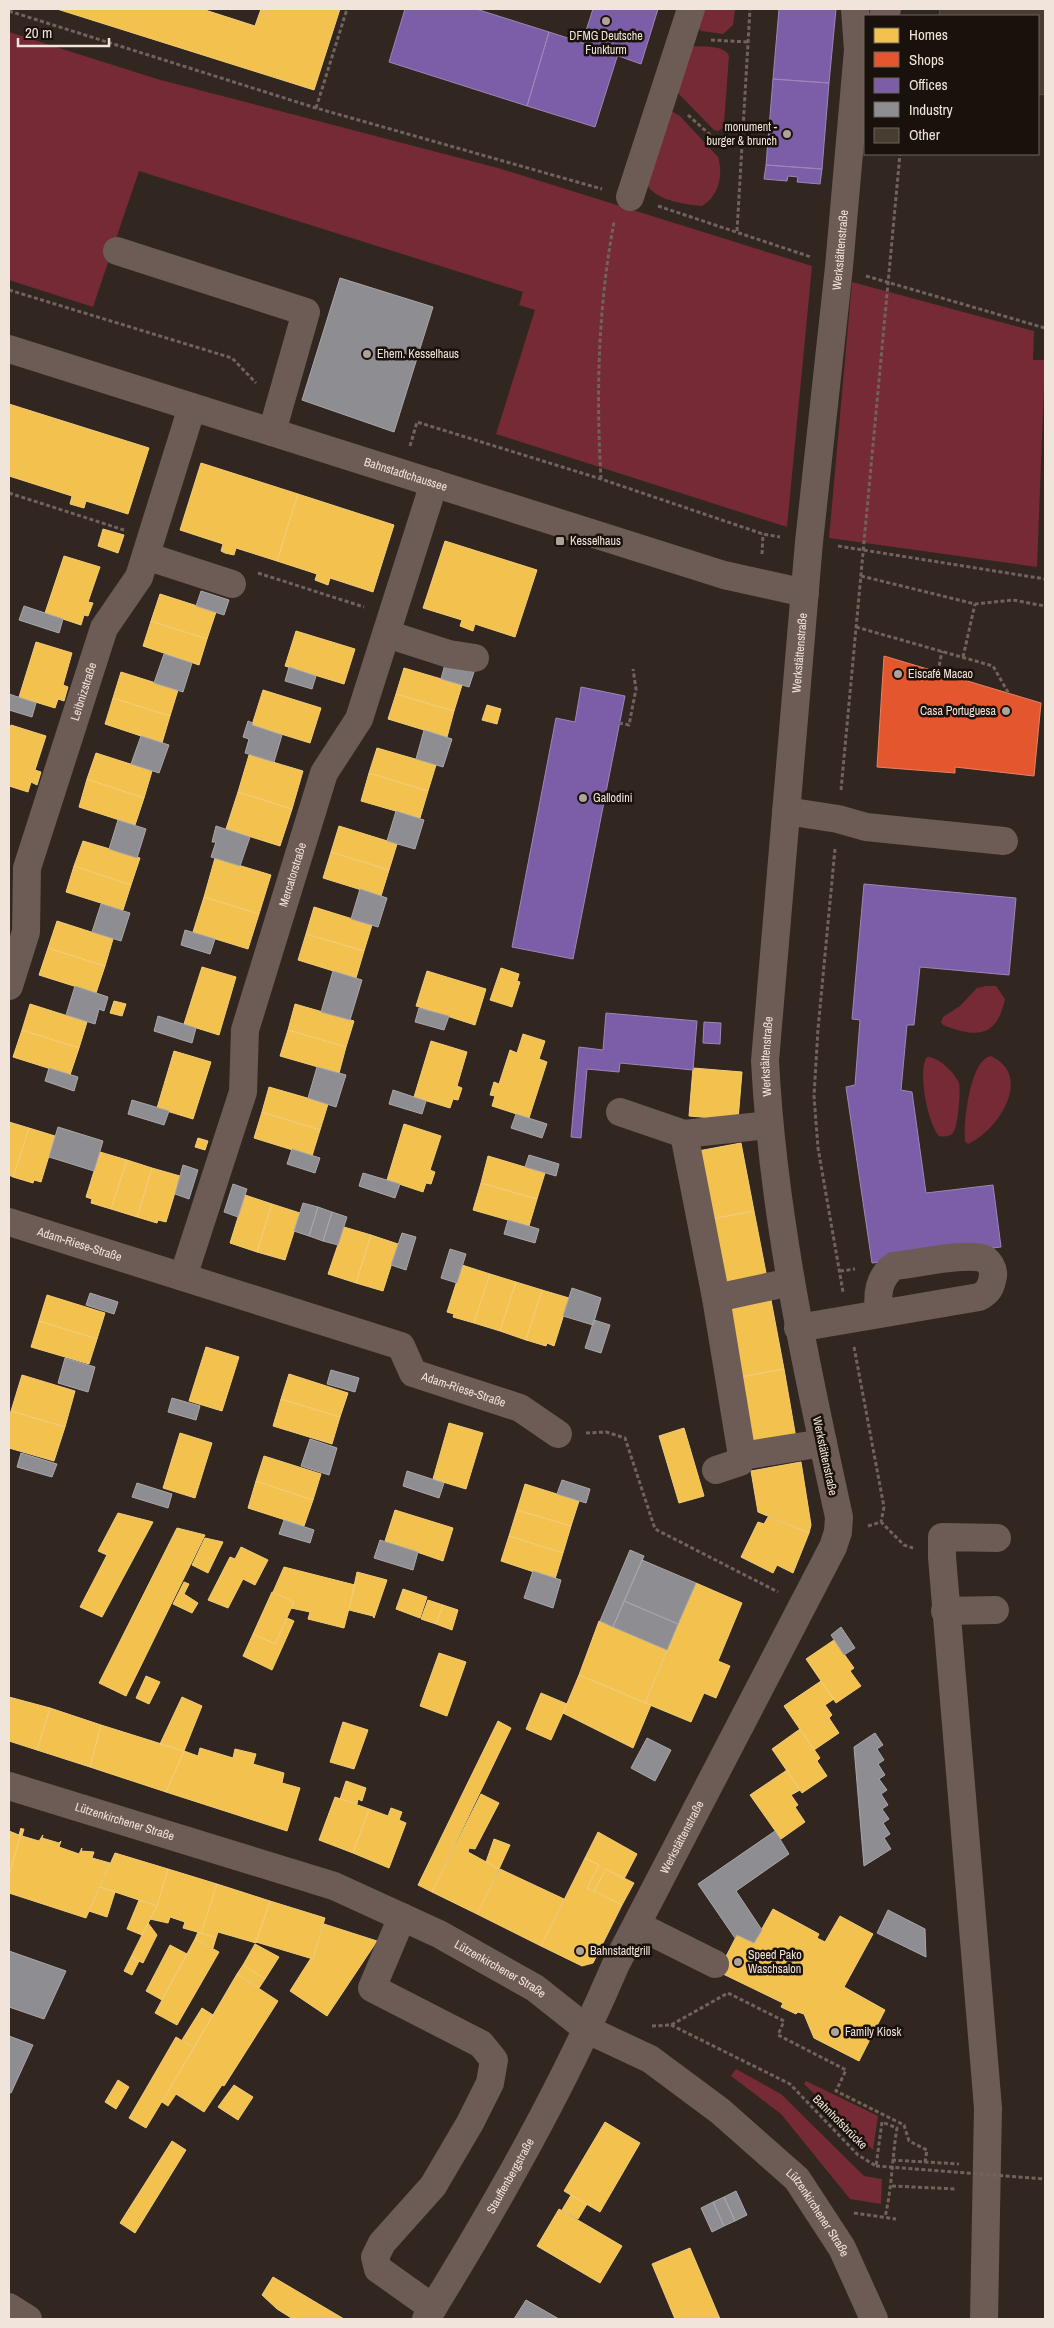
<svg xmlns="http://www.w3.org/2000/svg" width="1054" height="2328" viewBox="0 0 1054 2328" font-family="'Archivo Narrow',sans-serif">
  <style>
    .green { fill: #752a36 }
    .homes { fill: #f2c14e; stroke: #f2cc78 }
    .shops { fill: #e4572e; stroke: #e88162 }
    .offices { fill: #7b5ea7; stroke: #9e86b7 }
    .industry { fill: #8d8d92; stroke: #aba7a8 }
    .building { fill: #473d30; stroke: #564f48 }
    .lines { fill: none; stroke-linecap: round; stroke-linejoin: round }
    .path { stroke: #71625d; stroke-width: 3; stroke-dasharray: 4 2.5; stroke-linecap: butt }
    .minor { stroke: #6d5b55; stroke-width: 28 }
    .path-bridge { stroke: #71625d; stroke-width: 3; stroke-dasharray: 4 2.5; stroke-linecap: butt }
    .poi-dot { fill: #aea29a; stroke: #19110b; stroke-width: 2 }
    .labels { text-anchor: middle; stroke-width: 5; stroke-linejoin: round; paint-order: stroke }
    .poi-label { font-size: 12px; fill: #f1e4db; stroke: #19110b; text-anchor: start }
    .street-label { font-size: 12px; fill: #f1e4db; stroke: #19110b }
  </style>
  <rect width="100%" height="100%" fill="#312720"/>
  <path class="green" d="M700,9H735L733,25L723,34L701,31L697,27Z
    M9,32L157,79L498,168L812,266L787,527L496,434L535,310L519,305L523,292L139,171L93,307L9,280Z
    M695,46C706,47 724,45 729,56L724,123L723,128L718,131L714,130L678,93L675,86L689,49Z
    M667,112H673L680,116L718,157C724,175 718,197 702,206C684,204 657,201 647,185Z
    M852,282L1034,331L1033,360H1045L1037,567L829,538Z
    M986,986H996L1005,999C997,1038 976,1038 943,1025L941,1022L943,1017L960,1006L977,988Z
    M991,1056C1034,1076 998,1131 968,1144L965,1141C963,1124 970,1059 991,1056Z
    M927,1057C938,1056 955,1073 959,1083C961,1091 958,1127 953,1133C949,1137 944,1137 939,1136C928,1124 917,1071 927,1057Z
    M736,2069L781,2094L864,2176L882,2179L881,2204L850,2199L781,2114L731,2076Z
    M806,2081L878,2116L873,2150L804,2084Z"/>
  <path class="homes" d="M57,9H202L255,26L261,9H340L314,90Z
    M9,404L149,448L128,514L86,501L84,508L70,504L72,496L9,476Z
    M201,463L298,494L277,561L236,548L234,555L225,553L221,551L223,544L180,530Z
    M298,494L394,525L373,592L330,578L328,585L315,580L317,574L277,561Z
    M103,529L124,535L118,553L98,546Z
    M445,541L537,570L515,637L475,624L473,631L460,626L462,620L423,608Z
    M64,556L100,567L88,602L93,603L88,616L84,615L81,625L45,613Z
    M160,594L216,612L207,639L151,621Z
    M151,621L207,639L199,665L143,646Z
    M296,631L355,649L344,684L285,666Z
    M36,642L72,653L63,685L68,687L64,701L58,699L55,708L19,697Z
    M404,668L462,685L454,711L396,694Z
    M121,672L178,690L170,716L113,698Z
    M263,690L321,708L310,743L252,725Z
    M396,694L454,711L447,737L388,719Z
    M113,698L170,716L162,743L105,724Z
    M487,705L501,709L497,724L482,720Z
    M11,725L46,736L35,770L41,772L37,785L31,782L28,792L9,786V731Z
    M377,748L436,765L428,791L369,773Z
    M96,753L152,771L144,798L87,779Z
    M249,755L303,771L292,809L238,792Z
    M369,773L428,791L420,818L361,801Z
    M87,779L144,798L135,825L79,807Z
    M238,792L292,809L280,846L226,829Z
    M339,826L397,844L389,870L331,852Z
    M83,841L140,858L131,885L74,866Z
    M331,852L389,870L381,896L323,878Z
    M215,858L271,875L259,914L204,897Z
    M74,866L131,885L123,910L66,892Z
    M204,897L259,914L248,949L193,932Z
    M314,907L372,925L364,951L306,934Z
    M57,921L113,939L105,966L48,948Z
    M306,934L364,951L356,978L298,960Z
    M48,948L105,966L96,993L39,975Z
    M202,967L236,977L219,1035L184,1024Z
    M501,968L519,974L517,981L520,982L512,1007L490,1000Z
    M427,971L486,989L475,1025L416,1006Z
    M114,1001L126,1004L122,1016L110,1013Z
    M30,1004L87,1022L79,1048L22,1030Z
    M295,1004L354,1021L346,1047L288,1030Z
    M22,1030L79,1048L70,1075L13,1057Z
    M288,1030L346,1047L339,1073L280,1056Z
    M523,1034L545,1041L539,1059L547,1062L529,1118L492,1106L495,1096L490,1095L494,1082L499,1084L510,1050L517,1053Z
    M431,1041L467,1052L457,1086L462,1088L458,1100L453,1099L450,1108L414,1097Z
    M174,1051L211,1062L193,1119L157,1108Z
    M693,1068L742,1072L738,1120L689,1116Z
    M269,1087L328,1104L320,1130L262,1112Z
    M262,1112L320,1130L312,1156L254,1138Z
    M9,1122L29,1128L13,1177L9,1175Z
    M404,1124L441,1136L430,1170L435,1172L431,1184L426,1183L423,1192L387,1180Z
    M29,1128L55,1136L41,1182L34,1180L33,1183L13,1177Z
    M198,1138L208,1141L205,1150L195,1147Z
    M741,1143L754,1211L711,1219L698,1151Z
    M100,1152L127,1160L111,1209L91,1203L92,1199L86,1197Z
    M488,1156L545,1173L537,1199L481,1183Z
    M127,1160L152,1168L137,1217L111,1209Z
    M152,1168L180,1176L166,1222L158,1220L157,1223L137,1217Z
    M481,1183L537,1199L529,1226L473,1210Z
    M245,1195L272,1204L257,1252L230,1243Z
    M272,1204L300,1213L285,1260L257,1252Z
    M754,1211L767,1278L723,1286L711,1219Z
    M344,1227L371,1235L356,1283L328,1274Z
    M371,1235L398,1244L383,1291L356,1283Z
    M462,1265L490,1274L474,1323L453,1317L454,1314L447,1312Z
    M490,1274L516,1282L500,1331L474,1323Z
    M516,1282L542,1290L526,1340L500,1331Z
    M542,1290L569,1298L554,1346L547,1343L546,1346L526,1340Z
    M47,1295L105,1313L97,1339L39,1321Z
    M771,1300L784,1369L740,1377L727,1309Z
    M39,1321L97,1339L89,1364L31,1347Z
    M206,1347L239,1357L222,1411L189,1401Z
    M784,1369L796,1438L752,1446L740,1377Z
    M289,1374L348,1393L340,1417L281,1399Z
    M22,1375L75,1391L65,1427L11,1411Z
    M281,1399L340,1417L332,1444L273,1426Z
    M11,1411L65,1427L54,1461L9,1448V1419Z
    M449,1423L483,1433L466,1489L433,1479Z
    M684,1428L704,1496L679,1503L659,1436Z
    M180,1433L212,1443L195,1498L163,1488Z
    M264,1456L321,1474L313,1500L256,1481Z
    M801,1462L811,1525L809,1533L758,1512L751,1471Z
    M256,1481L313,1500L304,1526L248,1508Z
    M525,1484L579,1501L571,1526L517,1510Z
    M395,1510L453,1528L443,1561L385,1541Z
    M517,1510L571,1526L563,1553L509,1536Z
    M118,1513L153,1522L102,1617L80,1607L107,1555L98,1551Z
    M768,1517L809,1533L793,1573L777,1565L773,1573L741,1557L758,1522L764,1524Z
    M177,1528L205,1535L126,1696L99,1683Z
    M509,1536L563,1553L555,1579L501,1561Z
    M205,1538L223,1542L208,1573L192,1565Z
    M241,1547L268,1560L255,1585L243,1579L228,1608L208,1600L230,1557L235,1559Z
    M284,1567L355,1585L344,1628L308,1619L310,1612L291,1608L294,1602L273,1592Z
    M357,1572L387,1580L374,1618L373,1616L349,1610Z
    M184,1582L189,1584L184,1594L198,1603L192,1613L173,1604Z
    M696,1583L742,1603L718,1661L730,1666L716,1698L704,1693L691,1722L645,1703Z
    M403,1589L427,1597L420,1618L396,1609Z
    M272,1592L294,1602L275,1644L253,1634Z
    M428,1600L443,1605L436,1624L421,1619Z
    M443,1605L458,1610L452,1630L436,1624Z
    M287,1618L294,1621L272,1670L243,1656L253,1634L275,1644Z
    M599,1621L667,1650L645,1703L579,1675Z
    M834,1640L854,1668L850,1671L861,1686L836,1703L806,1659Z
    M439,1653L466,1662L447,1716L420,1706Z
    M579,1675L651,1705L633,1748L563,1713Z
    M146,1676L160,1682L149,1704L136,1698Z
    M821,1681L834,1699L825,1705L832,1715L829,1718L839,1733L814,1750L784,1706Z
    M541,1693L567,1704L551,1740L526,1729Z
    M9,1697L50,1708L37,1750L9,1741Z
    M182,1697L202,1706L184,1751L160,1744Z
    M50,1708L101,1725L90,1767L37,1750Z
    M498,1721L511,1728L432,1892L418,1885Z
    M343,1722L368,1730L354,1769L330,1762Z
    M101,1725L184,1751L166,1792L90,1767Z
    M800,1729L820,1758L817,1761L827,1776L802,1793L772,1749Z
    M200,1748L233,1758L235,1749L256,1754L253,1764L284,1773L282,1783L300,1788L287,1831L166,1792L184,1751L198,1756Z
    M787,1770L800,1790L791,1795L798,1805L795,1807L805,1822L781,1839L750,1795Z
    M346,1781L366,1788L362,1801L358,1799L357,1804L340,1799Z
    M481,1794L499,1803L475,1849L469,1848L468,1852L499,1869L477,1914L432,1892Z
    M335,1797L369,1809L353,1853L319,1840Z
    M391,1808L402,1812L399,1820L406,1823L389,1868L353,1853L369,1809L388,1816Z
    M21,1828L22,1829L9,1876V1831L19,1835Z
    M22,1829H24L22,1836L39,1841L43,1835L42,1838L59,1843L61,1841L59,1847L79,1854L82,1848L81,1851L94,1852L92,1858L110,1863L86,1918L9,1893V1876Z
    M598,1832L637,1854L624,1879L606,1869L594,1891L587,1888L599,1865L585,1858Z
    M494,1839L510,1845L499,1869L486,1862Z
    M115,1853L168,1869L157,1906L100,1887Z
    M585,1858L599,1865L587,1888L622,1905L593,1963L582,1966L541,1946Z
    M168,1869L217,1884L201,1933L183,1928L185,1922L170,1917L168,1923L150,1919L157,1906Z
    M500,1869L564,1899L541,1946L477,1914Z
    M606,1869L634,1883L622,1905L594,1891Z
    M217,1884L270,1901L256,1943L218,1932L216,1938L201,1933Z
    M100,1887L115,1892L107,1917L89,1911Z
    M139,1900L157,1906L142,1935L127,1929Z
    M270,1901L325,1918L313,1959L256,1942Z
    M773,1909L819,1934L817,1938L825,1942L840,1916L873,1934L844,1987L885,2010L859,2061L814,2038L804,2014L798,2012L796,2014L781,2007L783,2003L719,1972L717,1974L737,1935L754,1943Z
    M148,1923L157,1935L143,1963L131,1957Z
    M324,1924L377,1941L327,2016L290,1991L311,1958L313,1959Z
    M198,1932L216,1938L213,1948L195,1939Z
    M195,1939L219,1952L177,2025L155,2013Z
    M255,1944L279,1957L265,1979L243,1965Z
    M170,1945L187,1954L162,2000L146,1991Z
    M131,1957L139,1961L132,1975L124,1971Z
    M243,1965L265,1979L259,1988L237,1974Z
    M237,1974L278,2001L224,2086L222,2085L204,2112L176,2094L168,2106L162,2102Z
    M202,2008L213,2015L194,2048L182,2040Z
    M176,2037L194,2048L146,2128L129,2118Z
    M118,2080L129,2087L116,2109L105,2102Z
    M234,2085L253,2097L238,2120L218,2107Z
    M605,2122L640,2143L600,2212L564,2191Z
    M172,2141L186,2150L135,2233L120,2223Z
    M571,2195L587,2204L578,2219L562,2210Z
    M559,2209L622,2246L600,2283L537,2246Z
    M690,2248L720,2319H675L652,2264Z
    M273,2277L290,2287L344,2319H293L277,2309L262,2295Z"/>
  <path class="shops" d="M884,656L1041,703L1034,776L955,767V773L877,767Z"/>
  <path class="offices" d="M405,9H476L549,32L527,106L389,62Z
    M593,9H658L641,64L582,43Z
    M779,9H836L829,83L773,79Z
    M549,32L618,54L595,127L527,106Z
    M773,79L829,83L822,169L766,165Z
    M766,165L822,169L820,184L797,182L798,177L788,176L787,181L764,179Z
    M581,687L625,696L573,959L512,947L556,718L575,722Z
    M864,884L1016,898L1009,975L920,967L914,1025H907L901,1090L912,1092L926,1193L993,1185L1001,1247L872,1263L846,1087L855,1085L860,1020L852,1019Z
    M606,1013L697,1021L693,1070L620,1063L619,1072L587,1069L581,1138L571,1137L579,1047L603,1050Z
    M704,1022L721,1023L720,1044L703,1043Z"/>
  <path class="industry" d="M340,278L433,307L394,432L302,400Z
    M201,591L229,600L224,615L196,606Z
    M24,606L63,619L59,633L19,620Z
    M164,654L192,663L183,692L154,683Z
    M445,664L474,672L469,687L441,679Z
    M289,667L316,676L312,689L285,681Z
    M9,694L36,703L32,717L9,710Z
    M248,721L253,723L252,725L282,735L274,762L245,753L249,739L243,737Z
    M424,730L452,739L443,767L416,759Z
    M141,736L169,745L159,773L131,764Z
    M396,811L424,820L415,849L387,841Z
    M118,820L146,829L137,858L109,849Z
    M216,826L250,837L240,866L211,857L216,842H212Z
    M360,889L387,898L378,927L351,919Z
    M101,904L130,913L121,941L92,932Z
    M185,930L215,939L210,954L181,945Z
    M333,971L362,980L350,1020L321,1012Z
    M75,986L108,997L104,1011L99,1009L95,1024L66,1015Z
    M419,1008L449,1016L444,1030L415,1022Z
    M158,1016L196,1028L192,1043L154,1031Z
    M317,1067L346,1075L336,1107L308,1098Z
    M49,1068L78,1077L74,1091L45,1081Z
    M393,1090L426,1101L422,1114L389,1104Z
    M132,1100L169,1111L164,1125L128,1114Z
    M516,1114L547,1124L542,1138L511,1128Z
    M58,1127L103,1141L94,1171L49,1157Z
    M292,1149L320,1158L315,1173L287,1164Z
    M529,1155L559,1164L556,1176L525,1167Z
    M183,1165L198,1170L189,1199L175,1194Z
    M363,1173L400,1184L395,1198L359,1186Z
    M233,1184L247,1189L238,1217L224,1212Z
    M303,1203L318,1207L309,1236L294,1231Z
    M318,1207L332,1212L323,1241L309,1236Z
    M332,1212L347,1217L338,1245L323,1241Z
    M508,1220L539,1229L535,1243L504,1234Z
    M402,1233L416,1237L406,1270L391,1265Z
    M450,1249L466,1254L457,1283L441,1278Z
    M572,1288L601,1298L593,1325L563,1316Z
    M90,1293L118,1302L114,1314L86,1305Z
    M594,1320L610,1325L601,1353L585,1348Z
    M65,1358L95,1367L88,1392L58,1383Z
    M331,1370L359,1378L355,1392L327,1384Z
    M172,1398L200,1406L196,1420L168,1412Z
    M310,1439L337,1448L329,1475L301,1466Z
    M21,1453L57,1464L52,1477L17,1467Z
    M407,1471L444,1483L439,1498L403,1486Z
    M562,1480L590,1489L586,1503L557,1494Z
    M137,1483L172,1494L168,1508L132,1497Z
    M284,1520L314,1530L310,1543L279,1534Z
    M380,1540L418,1552L413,1570L374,1558Z
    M630,1550L644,1556L613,1627L600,1621Z
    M642,1560L696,1583L678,1624L624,1601Z
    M533,1571L561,1580L553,1608L524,1598Z
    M624,1601L678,1624L667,1650L613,1627Z
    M841,1627L855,1648L844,1655L831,1635Z
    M875,1733L883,1745L877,1749L884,1760L878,1764L885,1775L879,1779L887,1790L881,1794L888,1805L882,1809L889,1819L883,1823L890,1834L884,1838L891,1849L864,1866L854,1747Z
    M647,1738L671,1750L655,1781L631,1768Z
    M775,1831L789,1854L736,1891L762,1930L754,1943L737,1935L735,1938L698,1884Z
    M888,1910L925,1929L926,1957L877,1933Z
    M9,1951L66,1971L44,2019L9,2007Z
    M9,2036L33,2045L11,2093L9,2092Z
    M736,2191L747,2215L735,2221L724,2197Z
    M724,2197L735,2221L724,2226L713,2202Z
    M713,2202L724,2226L712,2232L701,2208Z
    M526,2300L559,2319H514Z"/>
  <path class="building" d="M940,9H1045V95L1038,94V16H939Z"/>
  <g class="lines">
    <path class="path" d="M9,11L316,108L602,189
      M711,40L748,42
      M316,108L347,9
      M688,115L717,141L742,144
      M658,206L811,257
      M737,231L750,9
      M866,276L1045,328
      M9,290L232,358L256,383
      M410,446L417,422L601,479L763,534L780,537
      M601,479C596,392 598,308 614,222
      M9,493L124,530
      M838,546L1045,579
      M762,554L763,534
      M258,573L364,607
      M861,576L975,604L1013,600L1045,606
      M856,627L993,666L1009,694
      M963,657L975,604
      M938,672L942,651
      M619,723L629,725L636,689L633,669
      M841,790L900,154
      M835,849L818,1029L814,1096L818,1148L843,1292
      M840,1271L855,1269
      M854,1347L884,1507L881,1522
      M586,1433L606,1432L625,1438L655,1529L778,1592
      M868,1526L881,1522L904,1545L913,1548
      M671,2025L790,2084L858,2155L876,2166L882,2122L897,2128C892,2158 892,2188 885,2217
      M652,2026L671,2025L728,1993L784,2021L778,2035L846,2070L836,2091L904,2125L909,2141L927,2150L925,2162
      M892,2160L959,2164
      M892,2186L957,2189
      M854,2213L896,2219"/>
    <g class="minor">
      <path d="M883,16L887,9"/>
      <path d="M630,197L691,9"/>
      <path d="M117,251L306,312L272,432"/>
      <path id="s1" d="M9,349L724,575L805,593"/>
      <path d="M146,556L232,584"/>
      <path d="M387,634L449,654L475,658"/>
      <path d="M786,811L838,819L866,827L1004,841"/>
      <path id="s2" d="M9,986L26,932L27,868L104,628L139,577L192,407"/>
      <path d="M620,1112L684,1134L769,1125"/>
      <path d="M684,1134L716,1298L742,1456L740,1462L716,1470"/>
      <path id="s3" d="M9,1222L401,1346L413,1373L520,1408L558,1434"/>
      <path id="s4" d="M183,1277L243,1092L245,1030L324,773L359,719L434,483"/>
      <path d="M716,1298L791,1282"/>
      <path d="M798,1328L979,1297C989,1292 991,1287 993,1276C994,1269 989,1260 982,1258C962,1253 916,1264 894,1266C878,1278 877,1294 879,1313"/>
      <path d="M742,1456L823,1443"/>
      <path d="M945,1611L995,1610"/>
      <path id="s5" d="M9,1786L334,1886L439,1934L535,1988L588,2030L650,2059L720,2111L797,2179L842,2248L874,2319"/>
      <path d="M402,1917L372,1988L481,2044L494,2060L490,2083L470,2123L433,2186L382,2243L375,2257L378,2269L433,2308"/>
      <path d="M637,1925L715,1964"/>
      <path d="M9,2307L28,2319"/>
      <path id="s6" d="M426,2319C497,2204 563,2088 616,1964L833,1547L838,1532L839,1517C806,1367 773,1215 765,1061L809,542L839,267L858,50L855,9"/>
      <path d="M984,2319L988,2108L942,1557V1537L997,1538"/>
    </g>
    <path class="path-bridge" d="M876,2166L1045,2179"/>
  </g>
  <g class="poi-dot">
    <circle cx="606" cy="21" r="5"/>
    <circle cx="787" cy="134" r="5"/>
    <circle cx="367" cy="354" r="5"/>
    <rect x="555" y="536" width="10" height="10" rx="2.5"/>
    <circle cx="898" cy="674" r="5"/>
    <circle cx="1006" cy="711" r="5"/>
    <circle cx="583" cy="798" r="5"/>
    <circle cx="580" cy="1951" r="5"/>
    <circle cx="738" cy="1962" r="5"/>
    <circle cx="835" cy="2032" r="5"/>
  </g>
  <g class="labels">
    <g class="poi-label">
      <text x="606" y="40" text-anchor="middle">DFMG Deutsche<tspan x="606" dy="14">Funkturm</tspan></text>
      <text x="777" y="131" text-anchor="end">monument -<tspan x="777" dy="14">burger &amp; brunch</tspan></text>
      <text x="377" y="358">Ehem. Kesselhaus</text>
      <text x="570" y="545">Kesselhaus</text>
      <text x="908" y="678">Eiscafé Macao</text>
      <text x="996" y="715" text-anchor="end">Casa Portuguesa</text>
      <text x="593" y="802">Gallodini</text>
      <text x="590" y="1955">Bahnstadtgrill</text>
      <text x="748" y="1959">Speed Pako<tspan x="748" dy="14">Waschsalon</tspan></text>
      <text x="845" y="2036">Family Kiosk</text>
    </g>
    <g class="street-label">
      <text dy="4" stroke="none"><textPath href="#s6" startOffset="2181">Werkstättenstraße</textPath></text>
      <text dy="4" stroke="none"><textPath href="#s1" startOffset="416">Bahnstadtchaussee</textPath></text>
      <text dy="4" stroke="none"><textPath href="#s6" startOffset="1776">Werkstättenstraße</textPath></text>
      <text dy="4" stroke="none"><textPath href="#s2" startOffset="306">Leibnizstraße</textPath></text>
      <text dy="4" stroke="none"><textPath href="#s4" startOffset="419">Mercatorstraße</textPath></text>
      <text dy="4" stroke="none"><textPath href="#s6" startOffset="1371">Werkstättenstraße</textPath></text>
      <text dy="4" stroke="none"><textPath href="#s3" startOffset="74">Adam-Riese-Straße</textPath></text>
      <text dy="4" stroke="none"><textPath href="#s3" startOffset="494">Adam-Riese-Straße</textPath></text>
      <text transform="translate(825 1456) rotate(78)" y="4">Werkstättenstraße</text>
      <text dy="4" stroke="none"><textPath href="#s5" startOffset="121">Lützenkirchener Straße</textPath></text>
      <text dy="4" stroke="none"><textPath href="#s6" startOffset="546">Werkstättenstraße</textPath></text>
      <text dy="4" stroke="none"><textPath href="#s5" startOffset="526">Lützenkirchener Straße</textPath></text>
      <text transform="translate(840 2122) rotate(45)" y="4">Bahnhofsbrücke</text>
      <text dy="4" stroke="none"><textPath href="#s6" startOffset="166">Stauffenbergstraße</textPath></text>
      <text dy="4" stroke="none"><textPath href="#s5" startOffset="931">Lützenkirchener Straße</textPath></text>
    </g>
  </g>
  <rect width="1054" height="2328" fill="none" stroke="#f1e4db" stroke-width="20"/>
  <rect x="864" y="15" width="175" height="140" fill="#19110b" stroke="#6f655e"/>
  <rect x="874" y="28" width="25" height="15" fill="#f2c14e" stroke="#6f655e"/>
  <text x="909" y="40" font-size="15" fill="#f1e4db">Homes</text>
  <rect x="874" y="52" width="25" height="15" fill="#e4572e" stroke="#6f655e"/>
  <text x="909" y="65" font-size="15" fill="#f1e4db">Shops</text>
  <rect x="874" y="78" width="25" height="15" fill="#7b5ea7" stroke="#6f655e"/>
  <text x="909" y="90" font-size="15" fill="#f1e4db">Offices</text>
  <rect x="874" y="102" width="25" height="15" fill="#8d8d92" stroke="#6f655e"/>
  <text x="909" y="115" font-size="15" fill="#f1e4db">Industry</text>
  <rect x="874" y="128" width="25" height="15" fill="#473d30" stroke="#6f655e"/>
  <text x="909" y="140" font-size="15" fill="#f1e4db">Other</text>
  <path d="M18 38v8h91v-8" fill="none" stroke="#f1e4db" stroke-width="2.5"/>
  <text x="25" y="38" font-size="15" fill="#f1e4db" stroke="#19110b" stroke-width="4" paint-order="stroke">20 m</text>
</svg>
